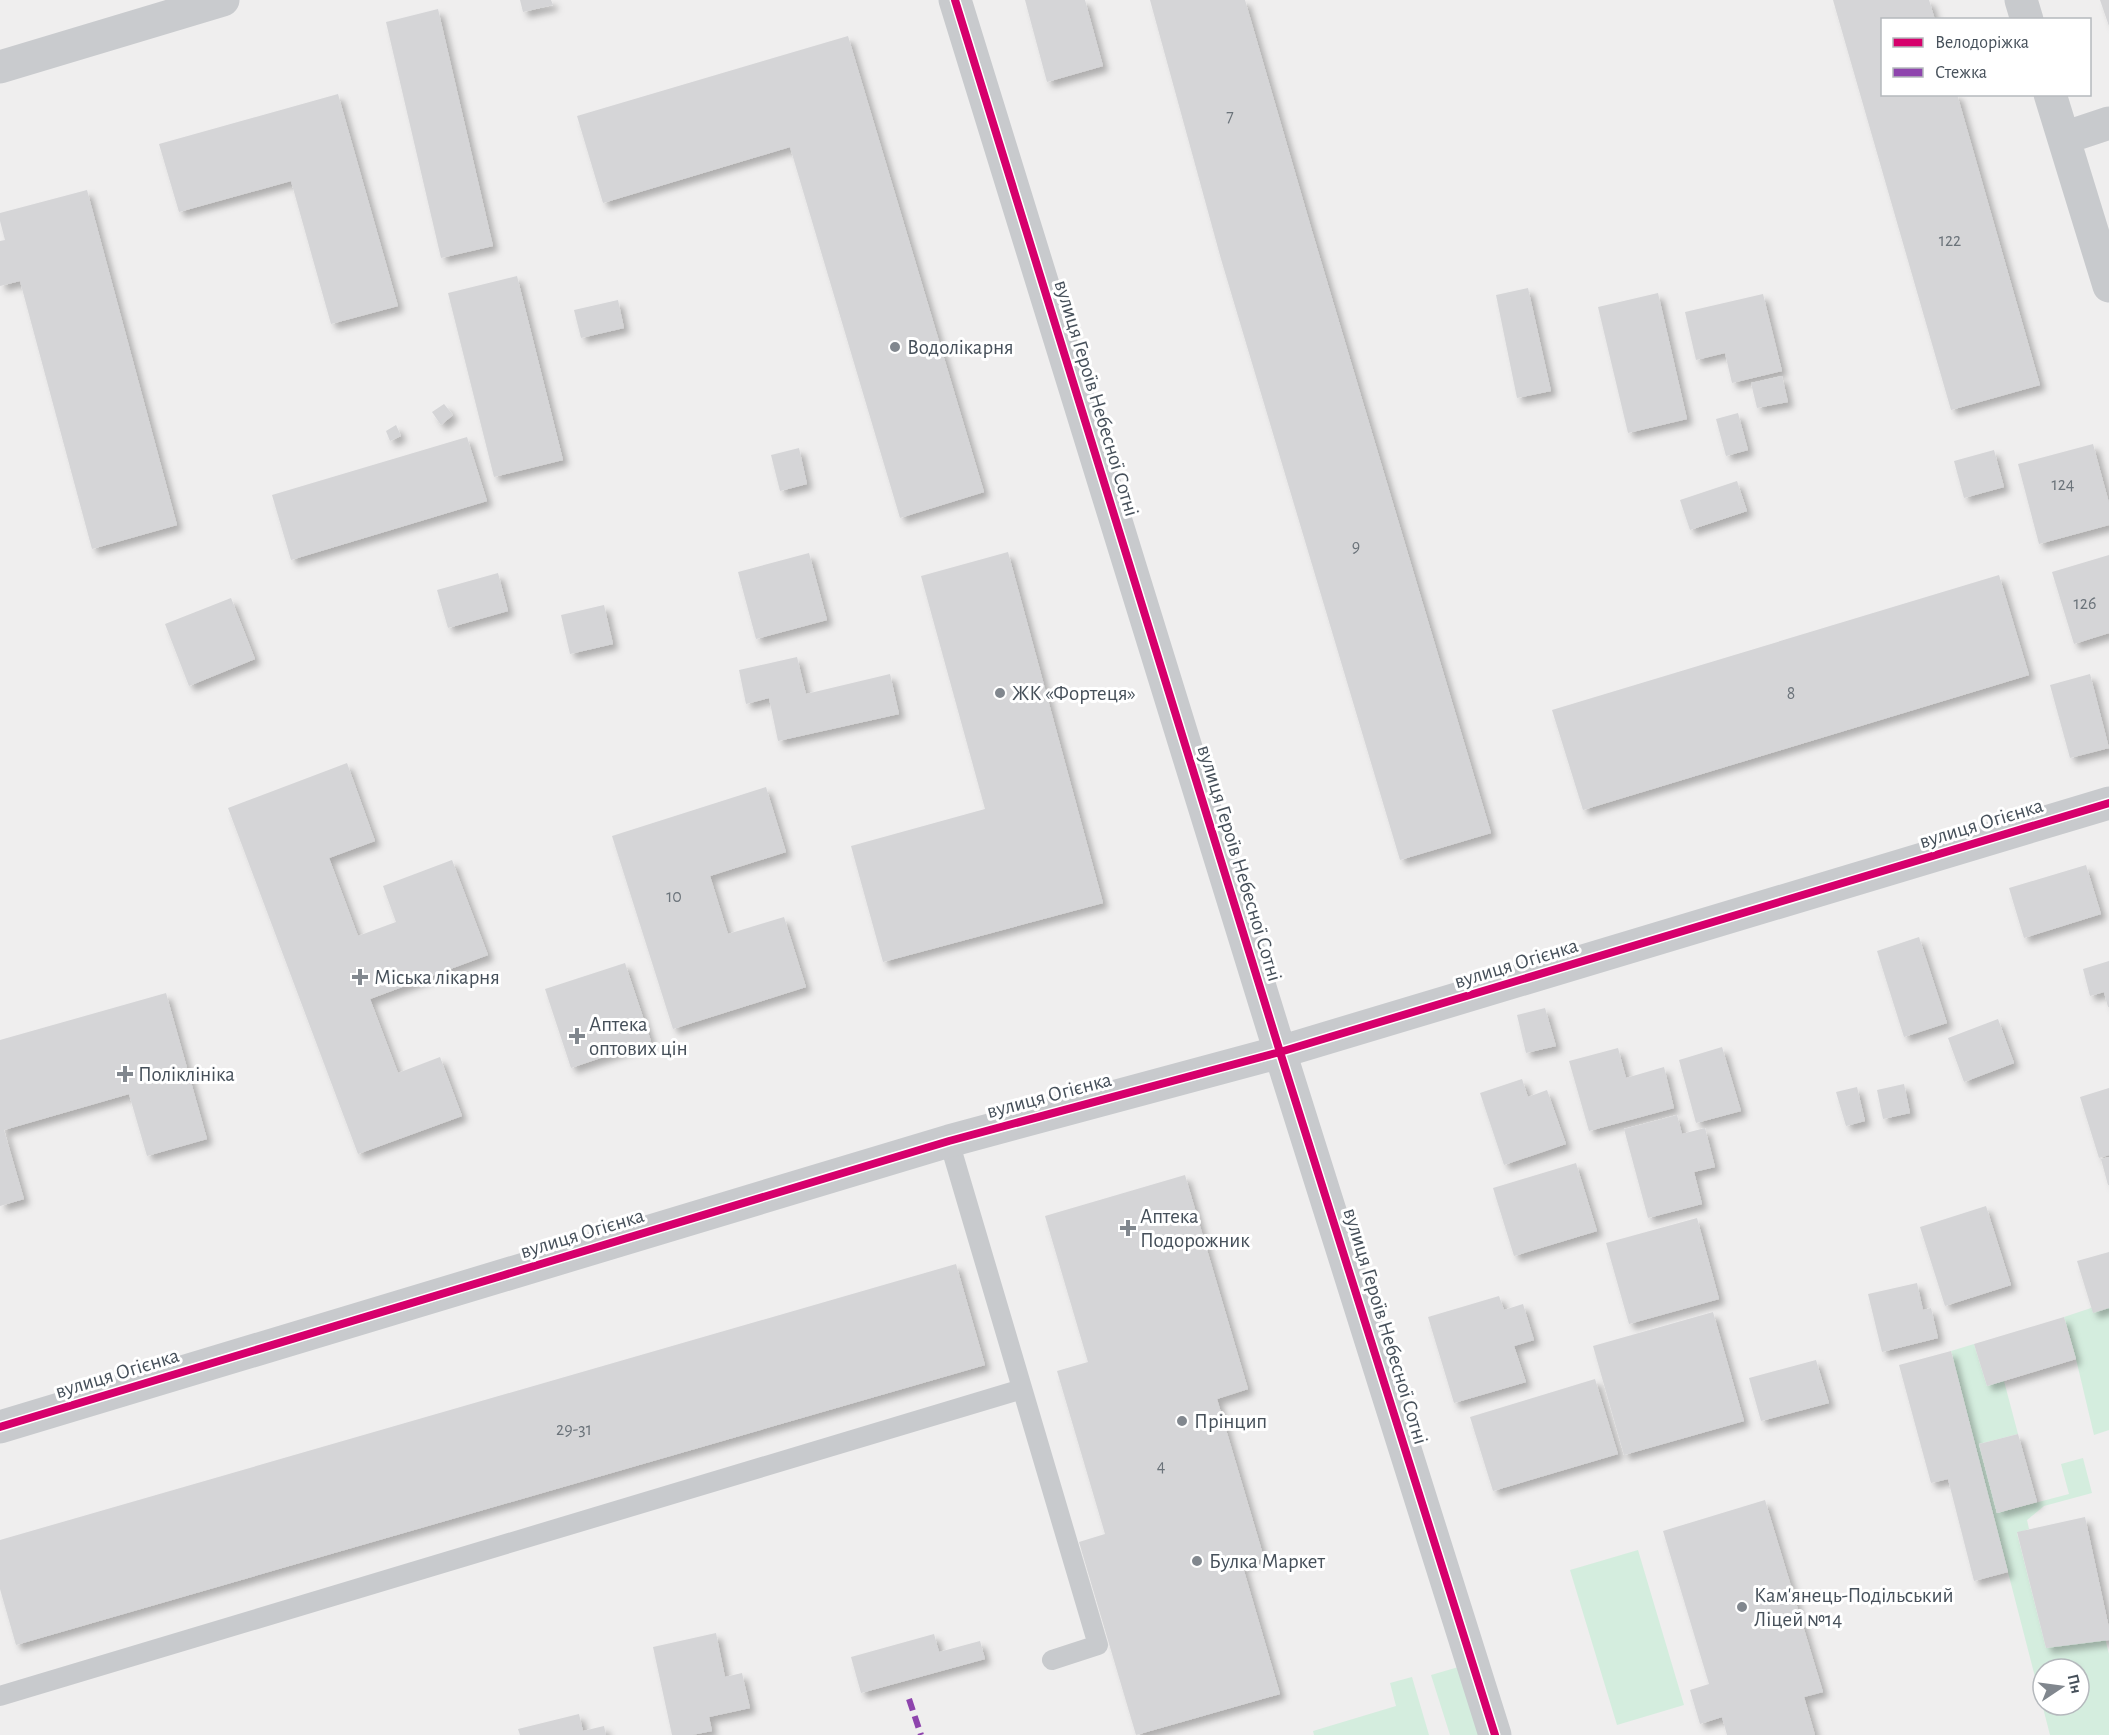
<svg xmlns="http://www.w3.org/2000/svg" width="2109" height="1735" viewBox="0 0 2109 1735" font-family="'Alegreya Sans',sans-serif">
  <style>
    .green { fill: #d4edde; fill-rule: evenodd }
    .building { fill: #d5d5d7; filter: url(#shadow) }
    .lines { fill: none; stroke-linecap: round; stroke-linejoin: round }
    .lane { stroke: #c8cacd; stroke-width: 20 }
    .street { stroke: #c8cacd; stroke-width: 33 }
    .secondary { stroke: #c9cbce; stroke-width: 33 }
    .quiet { stroke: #8e44ad; stroke-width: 6; stroke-dasharray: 12 6; stroke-linecap: butt }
    .cycleway-casing { stroke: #fff; stroke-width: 11 }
    .cycleway { stroke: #d6006c; stroke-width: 8 }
    .poi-dot { fill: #81878e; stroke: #fff; stroke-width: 2 }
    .labels { text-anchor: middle; stroke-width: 6; stroke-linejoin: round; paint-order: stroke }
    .number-label { font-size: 18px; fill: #6b737a }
    .poi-label { font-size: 21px; fill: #46505a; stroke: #fff; text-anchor: start }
    .street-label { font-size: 21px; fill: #46505a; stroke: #fff }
  </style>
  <defs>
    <filter id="shadow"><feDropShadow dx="5.5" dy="5.5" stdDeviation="3" flood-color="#0004"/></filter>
  </defs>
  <rect width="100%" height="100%" fill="#efeeee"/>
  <path class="green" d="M2109,1302V1430L2094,1435L2076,1359L2064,1317Z
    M1974,1344L1987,1386L2004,1381L2018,1434L1979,1444L1997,1513L2069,1494L2061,1464L2083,1458L2092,1493L2044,1506L2027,1520L2029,1529L2017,1533L2046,1648L2104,1634L2109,1654V1735H2050L1951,1351ZM2043,1669H2079V1705H2043Z
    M1638,1550L1684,1705L1617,1725L1570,1570Z
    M1462,1666L1483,1735H1450L1431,1675Z
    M1412,1677L1429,1735H1314L1313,1731L1396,1706L1390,1683Z"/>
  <path class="building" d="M520,0H551L553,5L523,12Z
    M1025,0H1085L1103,66L1047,82Z
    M1150,0H1245L1312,231L1491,833L1400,860L1221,259Z
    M1833,0H1929L1935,20H1882V94H1957L2040,385L1951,410Z
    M2100,0H2109V26Z
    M438,9L493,246L441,258L386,22Z
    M848,36L984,492L900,518L790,147L603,203L577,116Z
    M338,94L398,306L331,324L291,181L179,212L159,144Z
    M87,190L177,525L92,549L20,281L0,286V241L5,240L0,221V213Z
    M517,276L563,460L494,477L448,293Z
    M1528,288L1551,391L1517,398L1496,295Z
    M1658,293L1687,419L1628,433L1598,307Z
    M1763,294L1782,371L1732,383L1725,353L1696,360L1685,312Z
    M618,300L624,328L581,338L574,310Z
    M1782,376L1788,402L1757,408L1751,383Z
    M444,404L453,415L441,425L432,412Z
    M1738,413L1748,450L1726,456L1716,419Z
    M396,425L401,436L390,441L386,431Z
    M467,437L487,501L291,560L272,495Z
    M2093,444L2109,503V525L2039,544L2018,464Z
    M799,448L807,484L780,491L771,455Z
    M1994,450L2004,487L1964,498L1954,461Z
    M1737,481L1747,511L1690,530L1680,500Z
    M1008,552L1103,903L883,962L851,846L985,809L921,576Z
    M809,553L827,620L756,639L738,572Z
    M2109,555V633L2074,644L2052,572Z
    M498,573L508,611L448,628L437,590Z
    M1999,575L2029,675L1583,810L1552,710Z
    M231,598L255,659L189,686L165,624Z
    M604,605L613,644L570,654L561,615Z
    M797,657L806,694L890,674L899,714L778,741L769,698L746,704L739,670Z
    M2090,674L2109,748L2070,758L2050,685Z
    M347,763L375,841L329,858L358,936L396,922L383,886L452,860L488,955L370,999L398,1073L440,1057L462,1116L358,1154L228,808Z
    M766,787L786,852L710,876L728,934L784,917L806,987L673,1029L612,836Z
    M2086,865L2101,914L2024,938L2009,888Z
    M1919,937L1947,1023L1904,1037L1877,951Z
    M2109,961V1007H2108L2104,992L2090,996L2083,969Z
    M625,963L651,1041L571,1068L545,989Z
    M166,993L207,1139L147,1156L129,1094L4,1130L24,1199L0,1206V1040Z
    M1545,1008L1556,1046L1526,1053L1517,1015Z
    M1998,1019L2014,1063L1964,1082L1948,1038Z
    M1722,1047L1741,1111L1696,1123L1679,1060Z
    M1618,1048L1626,1078L1664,1067L1674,1108L1589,1131L1569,1061Z
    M1522,1079L1528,1097L1547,1090L1566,1144L1504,1165L1480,1093Z
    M1904,1084L1910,1113L1883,1119L1877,1090Z
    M1857,1087L1865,1121L1846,1126L1836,1092Z
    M2109,1088V1155L2099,1158L2080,1097Z
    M1677,1115L1682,1134L1705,1128L1715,1167L1694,1172L1702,1204L1648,1218L1624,1129Z
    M2109,1157V1185H2108L2101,1159Z
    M1576,1163L1597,1231L1514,1256L1493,1188Z
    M1185,1175L1248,1389L1217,1399L1264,1558L1242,1564L1280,1694L1136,1735L1079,1542L1105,1534L1057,1371L1088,1362L1045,1216Z
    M1986,1206L2011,1285L1945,1306L1920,1227Z
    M1697,1218L1719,1299L1629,1324L1606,1243Z
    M2109,1252V1308L2093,1313L2077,1261Z
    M956,1264L985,1365L16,1645L0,1589V1540Z
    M1917,1283L1923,1310L1931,1308L1938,1338L1882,1352L1868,1294Z
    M1499,1296L1504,1310L1523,1304L1534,1340L1514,1346L1526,1382L1454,1403L1428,1317Z
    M1713,1312L1744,1421L1624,1455L1593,1346Z
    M2064,1317L2076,1359L1987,1386L1974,1344Z
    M1951,1351L2008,1572L1974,1581L1948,1479L1931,1483L1899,1365Z
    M1816,1360L1829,1403L1761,1421L1749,1378Z
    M1595,1379L1618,1454L1493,1491L1470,1417Z
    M2018,1434L2037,1502L1997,1513L1979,1444Z
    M1765,1500L1823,1692L1804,1697L1815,1735H1727L1722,1717L1700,1724L1690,1690L1709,1684L1663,1531Z
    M2085,1517L2109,1628V1640L2046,1648L2017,1532Z
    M716,1633L725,1677L742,1673L750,1708L709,1717L712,1731L692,1735H672L653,1647Z
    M934,1634L939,1652L980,1641L985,1659L861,1693L851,1657Z
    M2067,1659L2073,1663L2074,1669H2061V1663Z
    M579,1714L583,1731L604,1726L606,1735H520L518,1729Z"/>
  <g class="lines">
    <path class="lane" d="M949,1141L1098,1645L1052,1660
      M0,1696L1022,1389"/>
    <path class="street" d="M955,0L1280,1052L1495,1735
      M2021,0L2027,20
      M2050,94L2109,286
      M2064,138L2109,123
      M0,1427L949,1141L1280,1052L2109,803"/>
    <path class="secondary" d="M0,67L223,0"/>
    <path class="quiet" d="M909,1699L921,1735"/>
    <g class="cycleway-casing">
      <path id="cycleway" d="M955,0L1280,1052L1495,1735
        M0,1427L949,1141L1280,1052L2109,803"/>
    </g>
    <use href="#cycleway" class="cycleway"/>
  </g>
  <g class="poi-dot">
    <circle cx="895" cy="347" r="6"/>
    <circle cx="1000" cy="693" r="6"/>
    <path d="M357 968h6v6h6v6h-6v6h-6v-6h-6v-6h6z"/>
    <path d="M574 1027h6v6h6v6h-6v6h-6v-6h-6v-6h6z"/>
    <path d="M122 1065h6v6h6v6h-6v6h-6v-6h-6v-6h6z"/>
    <path d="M1125 1219h6v6h6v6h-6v6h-6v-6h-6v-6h6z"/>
    <circle cx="1182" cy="1421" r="6"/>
    <circle cx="1197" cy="1561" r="6"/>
    <circle cx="1742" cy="1607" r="6"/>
  </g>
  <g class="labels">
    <g class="number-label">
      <text x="1230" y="122">7</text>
      <text x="1950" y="246">122</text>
      <text x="2063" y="490">124</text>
      <text x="1356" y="552">9</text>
      <text x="2085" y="609">126</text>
      <text x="1791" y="699">8</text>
      <text x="674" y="902">10</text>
      <text x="574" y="1435">29-31</text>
      <text x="1161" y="1472">4</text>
    </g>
    <g class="poi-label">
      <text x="907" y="354">Водолікарня</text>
      <text x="1012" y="700">ЖК «Фортеця»</text>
      <text x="374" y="984">Міська лікарня</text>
      <text x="589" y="1031">Аптека<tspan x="589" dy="24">оптових цін</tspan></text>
      <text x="138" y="1081">Поліклініка</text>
      <text x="1140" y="1223">Аптека<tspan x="1140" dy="24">Подорожник</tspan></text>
      <text x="1194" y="1428">Прінцип</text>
      <text x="1209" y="1568">Булка Маркет</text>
      <text x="1754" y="1602">Кам'янець-Подільський<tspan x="1754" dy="24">Ліцей №14</tspan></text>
    </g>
    <g class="street-label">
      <text transform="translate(1097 398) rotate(73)" y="7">вулиця Героїв Небесної Сотні</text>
      <text transform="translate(1981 823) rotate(-17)" y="7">вулиця Огієнка</text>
      <text transform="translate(1240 863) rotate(73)" y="7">вулиця Героїв Небесної Сотні</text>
      <text transform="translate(1516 963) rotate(-17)" y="7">вулиця Огієнка</text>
      <text transform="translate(1049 1095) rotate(-15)" y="7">вулиця Огієнка</text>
      <text transform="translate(582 1233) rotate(-17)" y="7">вулиця Огієнка</text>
      <text transform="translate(1386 1326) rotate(73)" y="7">вулиця Героїв Небесної Сотні</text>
      <text transform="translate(117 1373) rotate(-17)" y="7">вулиця Огієнка</text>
    </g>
  </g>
  <rect x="1881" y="18" width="210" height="78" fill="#ffffff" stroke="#b5b9bd" stroke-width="1.5"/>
  <rect x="1893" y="38" width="30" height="9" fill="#d6006c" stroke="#b5b9bd" stroke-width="1.5"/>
  <text x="1935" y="48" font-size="18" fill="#46505a">Велодоріжка</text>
  <rect x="1893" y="68" width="30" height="9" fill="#8e44ad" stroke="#b5b9bd" stroke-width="1.5"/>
  <text x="1935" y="78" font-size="18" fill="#46505a">Стежка</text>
  <g transform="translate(2061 1687) rotate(77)"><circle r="28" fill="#ffffff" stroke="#b5b9bd" stroke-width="1.5"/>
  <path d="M0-4.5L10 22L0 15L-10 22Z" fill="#81878e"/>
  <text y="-9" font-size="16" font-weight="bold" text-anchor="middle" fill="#46505a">Пн</text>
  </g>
</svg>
